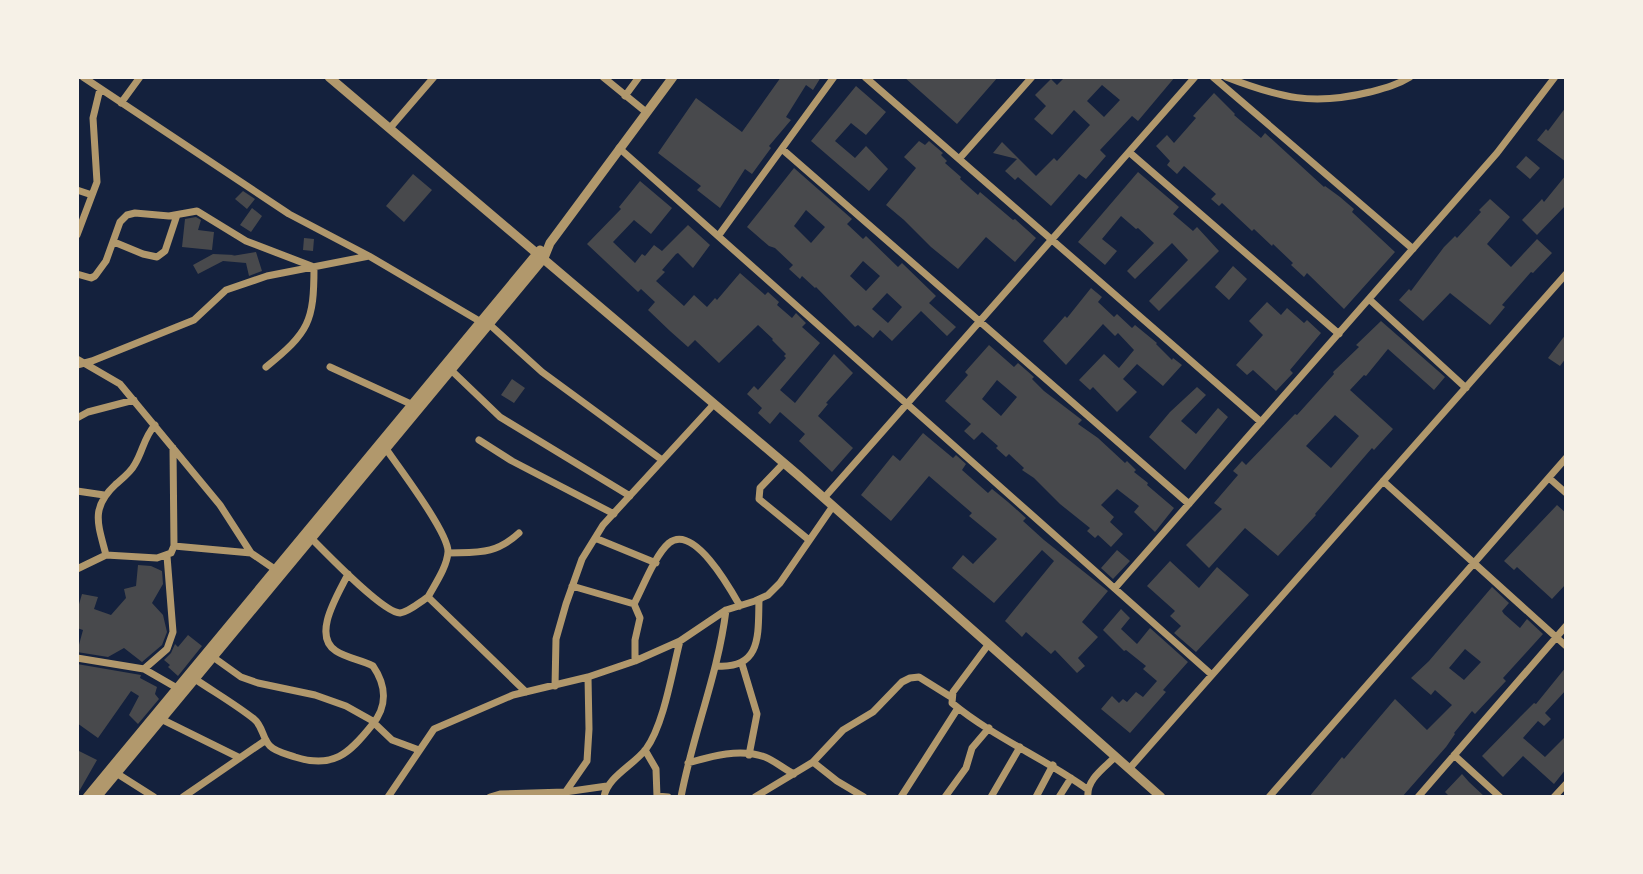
<svg xmlns="http://www.w3.org/2000/svg" width="1643" height="874" viewBox="0 0 1643 874" font-family="'DM Sans',sans-serif">
  <style>
    .building { fill: #48494c; fill-rule: evenodd }
    .lines { fill: none; stroke-linecap: round; stroke-linejoin: round }
    .minor { stroke: #b1986c; stroke-width: 7 }
    .tertiary { stroke: #b1986c; stroke-width: 9 }
  </style>
  <rect width="100%" height="100%" fill="#14213d"/>
  <path class="building" d="M781,77H821L813,90L806,85L786,117L791,120L769,146L771,148L752,174L745,169L720,208L697,190L701,186L658,153L696,98L742,132Z
    M904,77H998L957,124Z
    M1065,77H1175L1138,121L1132,116L1100,150L1106,156L1086,179L1079,174L1051,206L1018,177L1015,180L1005,171L1017,159L993,153L1002,142L1036,176L1054,158L1057,161L1090,125L1074,110L1052,135L1034,119L1046,106L1035,95L1051,79L1057,85ZM1102,85L1120,100L1104,117L1087,101Z
    M856,86L886,112L866,135L851,123L835,141L855,158L866,146L888,169L869,191L811,141Z
    M1214,93L1235,114L1234,115L1261,138L1265,133L1324,187L1325,186L1340,197L1354,209L1352,212L1395,252L1344,309L1307,273L1304,277L1291,265L1293,263L1273,244L1272,246L1254,229L1252,231L1222,203L1219,206L1211,199L1216,194L1184,166L1177,174L1167,165L1170,161L1156,146L1167,135L1174,143L1196,118L1193,116Z
    M1566,107V162L1537,140L1546,129L1548,131Z
    M919,141L925,145L929,141L943,153L941,155L947,161L945,163L961,177L960,179L978,195L980,192L1013,220L1015,219L1036,238L1015,262L986,237L958,269L931,247L904,220L886,205L916,168L904,157Z
    M1526,156L1540,168L1530,179L1516,167Z
    M794,168L852,219L847,224L863,239L866,236L898,267L902,263L936,296L929,303L956,327L947,336L921,311L892,341L880,330L873,338L858,325L855,327L816,287L815,288L802,276L800,279L789,269L793,265L775,248L769,246L747,227ZM806,210L825,227L811,243L794,226ZM863,261L880,276L866,291L850,276ZM887,293L902,307L888,323L872,309Z
    M1138,172L1179,207L1173,214L1193,231L1197,227L1219,251L1159,311L1149,301L1188,260L1172,243L1135,279L1127,271L1154,243L1138,228L1136,229L1121,216L1102,239L1117,251L1105,265L1078,242Z
    M413,174L432,190L404,222L386,206Z
    M1566,175V205L1537,235L1522,220L1542,199L1544,202Z
    M640,181L672,208L651,234L634,220L613,242L635,263L642,254L645,256L654,245L662,251L688,225L710,245L693,268L678,253L676,254L662,270L665,272L656,281L684,306L694,295L707,307L715,298L717,300L740,273L765,295L768,292L779,302L777,305L792,318L796,313L806,323L802,327L820,343L780,390L795,403L834,354L853,373L826,403L828,404L818,416L853,448L832,472L799,441L805,434L780,412L770,424L758,413L762,408L747,394L754,386L758,390L786,358L784,356L786,354L772,340L773,339L758,325L719,363L695,340L688,347L670,331L648,310L655,302L641,289L638,292L587,244L621,209L619,207Z
    M243,191L255,199L247,209L235,199Z
    M1490,199L1510,217L1487,244L1511,267L1537,239L1552,253L1533,273L1531,272L1502,305L1505,307L1490,325L1450,293L1423,321L1399,300L1409,289L1411,291L1444,247L1455,236L1457,238L1481,212L1479,210Z
    M252,208L262,216L251,232L240,225Z
    M196,217L201,220L198,230L214,232L212,250L182,247L185,219Z
    M304,238L314,239L313,251L303,250Z
    M256,252L262,271L249,276L246,263L223,261L198,274L193,265L213,254L235,255L232,256Z
    M1233,266L1247,279L1229,300L1215,287Z
    M1091,288L1102,297L1098,302L1114,317L1117,314L1132,328L1135,325L1157,343L1156,344L1172,360L1173,358L1182,365L1163,386L1137,364L1123,379L1137,392L1117,412L1093,387L1090,390L1079,380L1104,354L1119,368L1134,350L1118,333L1115,336L1103,324L1066,365L1043,341L1065,316L1067,318Z
    M1267,302L1281,315L1287,308L1304,323L1307,320L1321,333L1290,370L1293,373L1276,391L1253,370L1247,375L1236,365L1263,335L1249,321Z
    M1381,321L1445,377L1434,390L1388,349L1366,376L1364,375L1350,390L1393,429L1374,450L1372,448L1315,514L1316,515L1278,556L1245,528L1209,568L1186,545L1222,509L1214,503L1238,475L1233,471L1242,461L1246,465L1295,414L1297,415L1334,374L1333,372L1359,347L1356,345ZM1335,415L1359,436L1331,468L1306,446Z
    M1566,334V358L1560,366L1548,358Z
    M989,345L1014,367L1018,363L1034,377L1032,379L1044,391L1082,420L1078,424L1098,438L1125,463L1127,461L1136,470L1134,472L1148,483L1147,485L1174,508L1155,532L1134,512L1139,506L1117,489L1101,505L1114,517L1110,522L1123,534L1111,547L1098,535L1095,538L1087,531L1090,528L1060,504L1034,478L1022,470L1024,468L1009,454L1006,457L996,448L998,446L982,432L974,440L964,431L971,424L945,401L968,375L965,372ZM997,380L1017,397L1001,416L982,399Z
    M512,379L525,388L514,403L501,395Z
    M1197,387L1206,395L1181,421L1196,434L1218,408L1228,417L1185,470L1149,437L1170,412Z
    M923,433L953,458L956,455L966,464L962,470L988,493L992,489L1008,502L1026,518L1023,521L1044,540L1108,591L1082,622L1098,637L1078,658L1085,666L1077,673L1055,650L1051,654L1026,632L1022,637L1005,621L1054,561L1042,550L994,603L952,568L963,555L973,564L997,539L969,516L972,513L929,476L891,521L861,495L893,455L900,461Z
    M1557,505L1566,513V584L1552,599L1517,567L1514,570L1504,561Z
    M1117,550L1130,561L1113,579L1101,568Z
    M1170,561L1199,588L1217,567L1249,595L1196,652L1174,633L1181,626L1170,616L1175,611L1147,586Z
    M138,565L151,566L162,571L163,584L152,603L163,615L167,632L162,645L142,662L124,648L108,657L77,652L83,630L77,628V611L82,594L98,597L94,609L111,615L126,598L124,589L136,586Z
    M1492,587L1509,603L1502,611L1504,614L1520,628L1527,619L1543,634L1503,678L1506,681L1475,714L1472,711L1454,733L1455,734L1446,747L1402,797H1309L1342,757L1344,759L1395,699L1427,730L1452,705L1435,690L1431,695L1411,678L1429,661ZM1465,649L1481,662L1464,680L1449,668Z
    M1121,609L1130,618L1121,629L1137,644L1150,628L1188,662L1163,690L1166,692L1130,733L1101,709L1112,696L1119,703L1123,699L1127,702L1136,692L1143,697L1157,681L1143,669L1146,666L1126,650L1124,651L1103,630Z
    M188,635L202,646L178,676L168,667L170,665L164,660L171,653L175,644L178,647Z
    M77,664L141,675L140,678L157,687L155,694L159,699L138,724L129,715L139,696L131,691L98,738L77,723Z
    M1566,667V690L1545,713L1551,719L1544,726L1538,721L1523,738L1545,757L1566,736V769L1554,784L1523,756L1503,777L1482,756L1521,716L1534,703L1536,704Z
    M77,750L97,760L77,795Z
    M1462,774L1469,782L1485,797H1450L1445,792Z"/>
  <g class="lines">
    <path class="minor" d="M83,77L289,214L369,256
      M603,77L646,112
      M865,77L1261,422
      M1213,77L1413,249
      M1226,77C1280,98 1313,106 1370,92C1385,88 1397,85 1410,77
      M625,96L639,77
      M121,103L140,77
      M390,128L434,77
      M619,148L1212,675
      M782,149L1189,504
      M1129,152L1339,334
      M959,159L1032,77
      M77,190L92,195
      M77,235L97,182L93,118L100,89
      M719,235L834,77
      M114,242L143,254L157,257L165,251L177,215
      M77,274L91,278L95,276L106,261L120,222L127,215L135,213L169,216L197,211L246,241L314,267C314,322 309,332 266,367
      M1369,299L1466,388
      M489,324L542,372L662,460
      M77,359L120,384L220,505L251,553L276,570
      M77,365L92,361L194,320L226,290L267,276L369,256L481,322
      M330,367L413,405
      M451,370L500,417L630,496
      M77,418L88,412L134,400
      M479,440L512,461L614,514
      M384,446C397,465 449,533 448,552C447,567 435,584 428,597
      M784,463L760,488L759,499L809,540
      M1549,478L1566,493
      M1383,481L1566,646
      M77,491L104,495
      M824,498L1195,77
      M309,536C323,550 383,613 400,613C409,612 420,602 428,597L526,692
      M595,538L656,563
      M174,546L251,553
      M448,553C478,552 495,555 519,533
      M106,555C98,524 90,508 116,484C123,478 131,472 135,464C143,451 144,437 155,425
      M77,569L106,555L157,558L171,553L174,546L173,448
      M572,586L634,604L640,618L635,640V661
      M1115,588L1497,153L1555,77
      M634,604C643,587 655,555 669,543C694,523 731,590 740,606
      M988,645L953,692L952,703C993,737 1044,758 1087,789
      M213,657L241,677L258,683L315,695L346,706L371,720L392,740L419,750
      M77,658L144,669L177,688
      M742,664L757,714L749,755
      M717,666C762,669 758,634 759,600
      M144,669L167,649L173,632L167,556
      M195,679C214,692 235,704 254,719C263,726 262,738 270,746C276,752 287,754 295,757C333,769 349,754 372,725C388,706 386,685 373,666C361,660 347,658 336,651C311,635 339,593 348,574
      M555,686L556,639L566,604L582,559L603,525L714,404
      M161,719L240,758
      M645,750L656,769L657,797
      M1454,755L1500,797
      M813,762L837,781L864,797
      M688,763C712,756 740,748 765,757C775,761 784,769 794,774
      M1129,769L1566,274
      M113,771L154,797
      M657,796L668,797
      M183,797L266,740
      M388,797L434,729L513,695L588,677L635,661L680,641
      M490,797L500,794L565,792L607,786
      M562,797L587,761L589,729L588,677
      M604,797C607,777 634,765 646,749C664,724 672,672 680,641L726,610L755,601L768,595L780,583L833,506
      M681,797C693,733 718,675 726,610
      M755,797L813,762L843,730L873,712L902,682L910,678L919,677L951,697
      M901,797L958,708
      M945,797L966,768L972,748L989,728
      M991,797L1020,747
      M1036,797L1053,765
      M1059,797L1071,778
      M1088,797C1086,780 1104,768 1115,757
      M1269,797L1566,458
      M1418,797L1566,626
      M1554,797L1566,784"/>
    <path class="tertiary" d="M329,77L798,475L1161,797
      M87,797L540,250
      M97,797L544,258L550,243L673,77"/>
  </g>
  <rect width="1643" height="874" fill="none" stroke="#f6f1e7" stroke-width="158"/>
</svg>
